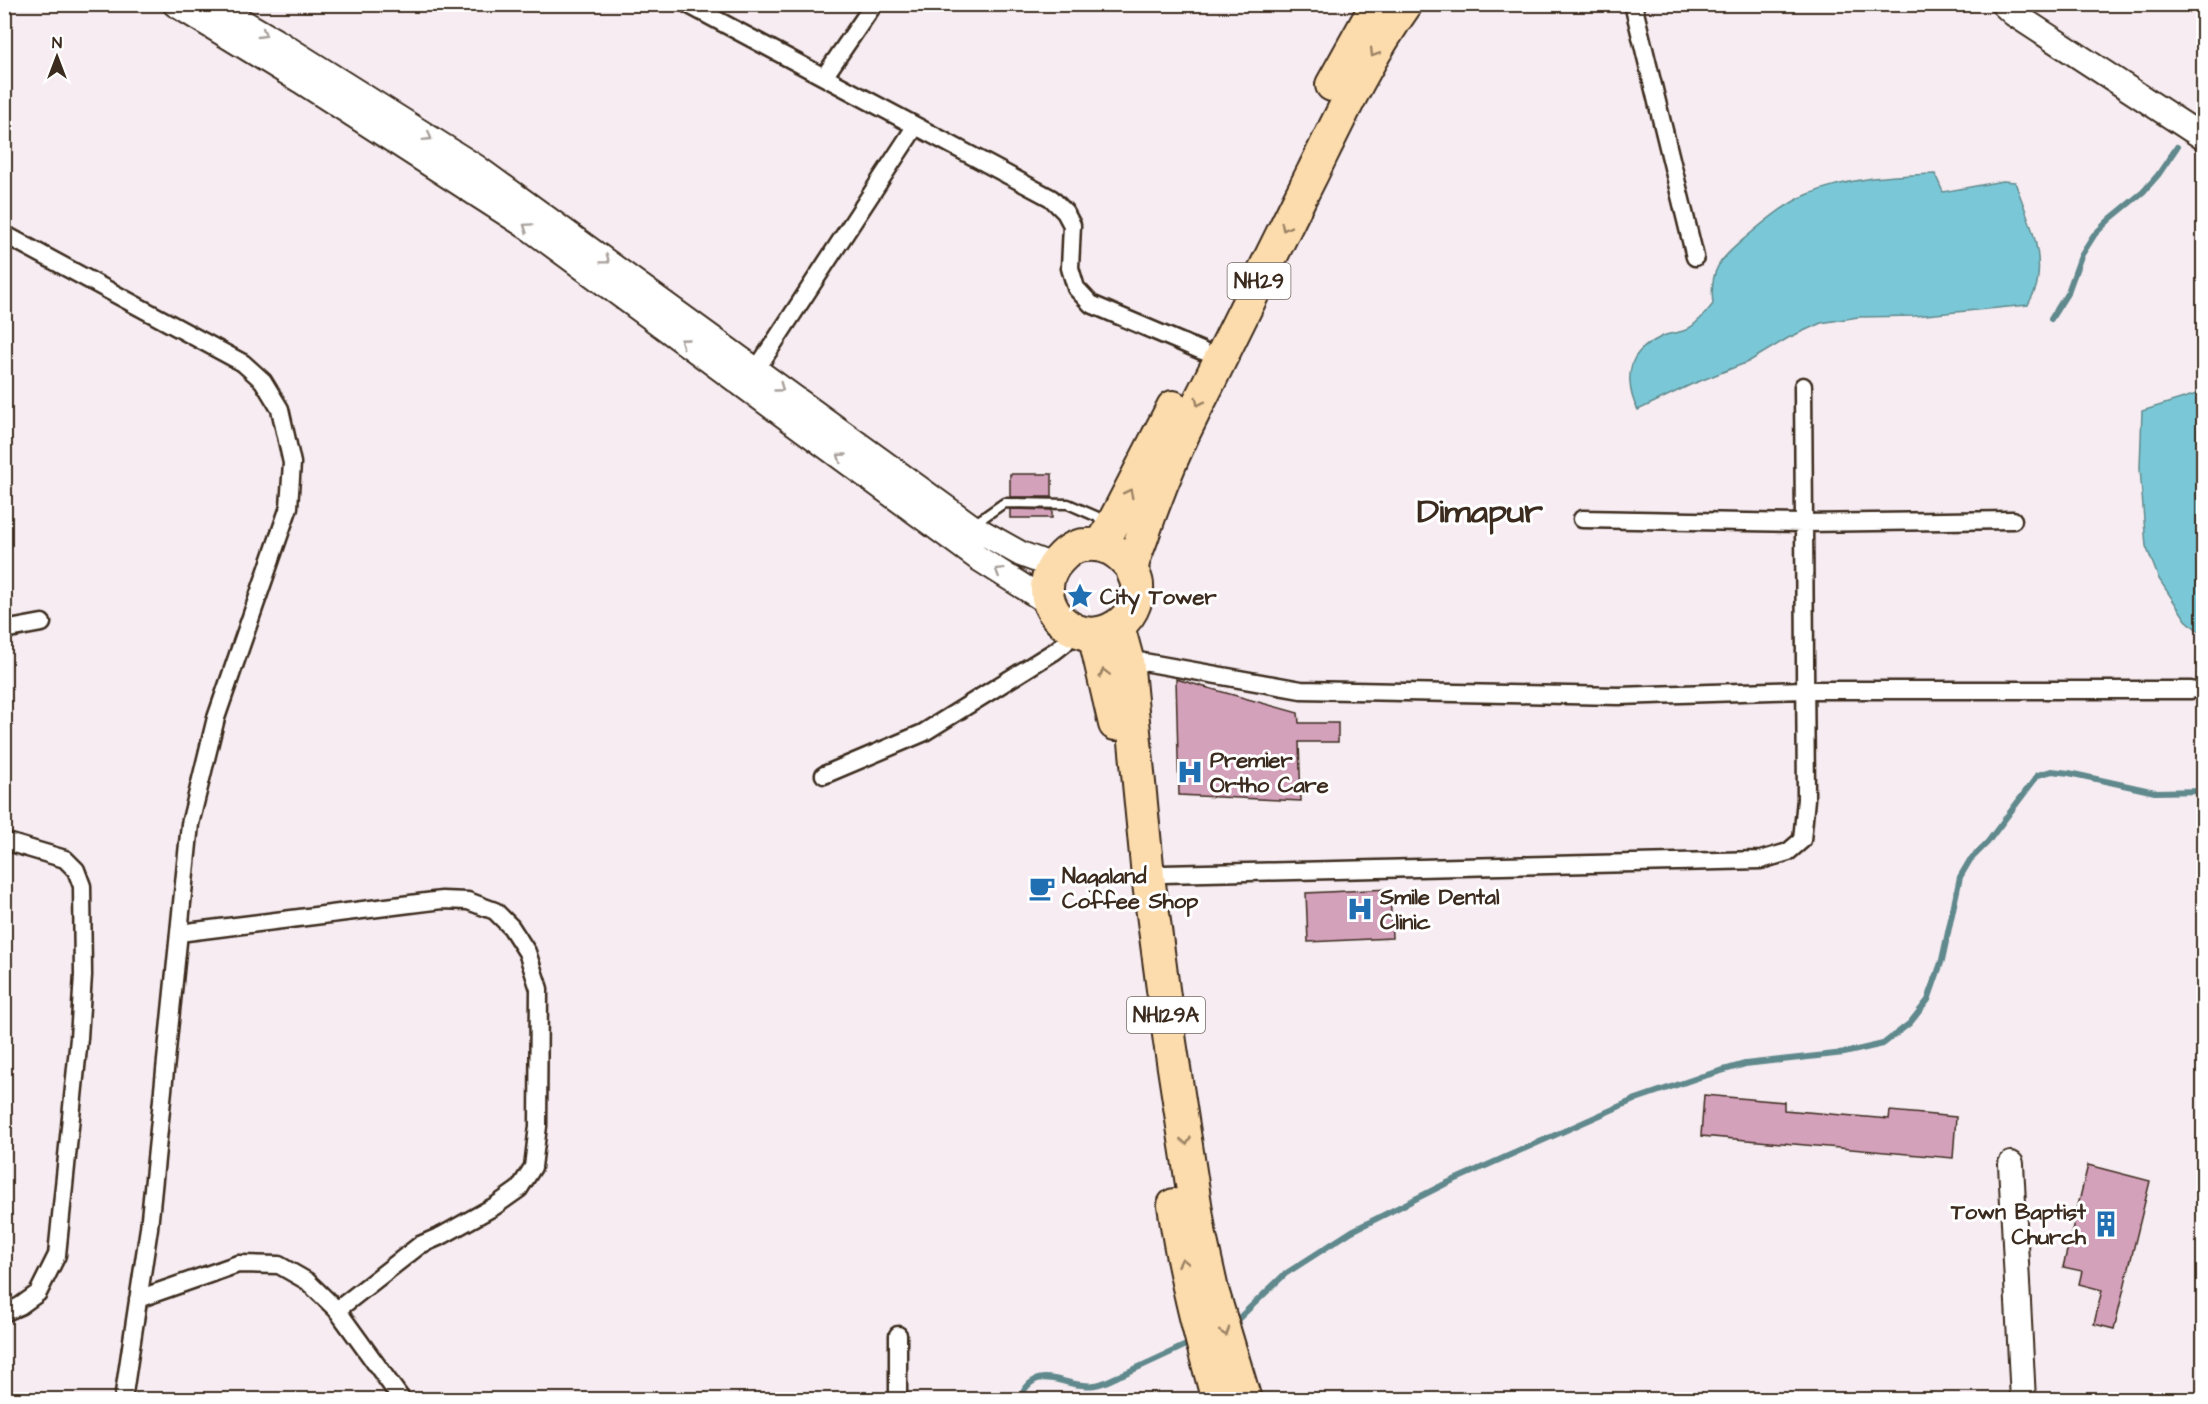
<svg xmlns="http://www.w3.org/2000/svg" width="2208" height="1404" viewBox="0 0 2208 1404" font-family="'Architects Daughter',sans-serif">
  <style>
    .water { fill: #7ac8d7; stroke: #61898d; stroke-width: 1.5 }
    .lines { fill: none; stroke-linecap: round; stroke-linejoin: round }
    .stream { stroke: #61898d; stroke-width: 6 }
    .building { fill: #d4a1bb; stroke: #3b2a1e; stroke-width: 1.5 }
    .lane-casing { stroke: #3b2a1e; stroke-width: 13 }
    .street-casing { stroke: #3b2a1e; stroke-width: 21 }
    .secondary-casing { stroke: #3b2a1e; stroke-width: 28 }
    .highway-casing { stroke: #3b2a1e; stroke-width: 36 }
    .lane { stroke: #fff; stroke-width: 8 }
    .street { stroke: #fff; stroke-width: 16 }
    .secondary { stroke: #fff; stroke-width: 24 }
    .highway { stroke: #fcdcac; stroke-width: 32 }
    .oneway { stroke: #a79f9a }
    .oneway2 { stroke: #9c8365 }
    .labels { text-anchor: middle; stroke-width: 6; stroke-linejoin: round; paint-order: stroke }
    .shield { fill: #fff; stroke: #766a62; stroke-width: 1.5 }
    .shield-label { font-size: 21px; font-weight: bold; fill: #3b2a1e }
    .poi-label { font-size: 22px; font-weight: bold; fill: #3b2a1e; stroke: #fff; text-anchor: start }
    .town-label { font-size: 34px; font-weight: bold; fill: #3b2a1e; stroke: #fff }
  </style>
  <rect width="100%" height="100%" fill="#f6ecf1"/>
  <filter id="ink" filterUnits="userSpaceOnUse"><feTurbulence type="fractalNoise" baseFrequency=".0167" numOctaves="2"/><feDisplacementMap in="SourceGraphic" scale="12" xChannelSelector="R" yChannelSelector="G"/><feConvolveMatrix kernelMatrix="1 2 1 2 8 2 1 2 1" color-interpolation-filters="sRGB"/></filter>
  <g filter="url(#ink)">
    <path class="water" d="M1935,174L1943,192L2003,181L2015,182C2026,214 2044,249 2037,283C2036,291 2031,298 2028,305L1915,316L1858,317L1821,323L1788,338L1748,362L1690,385L1638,410C1629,394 1625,367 1639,352C1645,345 1655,340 1663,336C1670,333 1679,333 1686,330C1697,324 1705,314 1713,304C1709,269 1720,260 1745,238C1764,222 1786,203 1809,194C1849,177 1893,176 1935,174Z
      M2203,392H2204L2203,635L2186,620L2159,579L2146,546L2140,468L2142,411Z"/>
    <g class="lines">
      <path class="stream" d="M2198,116L2204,105
        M2051,319L2068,292L2081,256L2095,234L2110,219L2143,192L2158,175L2177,147
        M1235,1322L1285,1274L1352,1231L1445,1184L1636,1099L1700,1077L1745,1064L1844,1053L1883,1044L1910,1023L1928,1000L1942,960L1960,877L1970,860L1987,843L2038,775L2052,771L2069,773L2155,792L2204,791
        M1019,1400C1037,1358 1064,1390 1095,1385C1104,1384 1113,1378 1121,1375C1142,1366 1163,1356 1184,1346"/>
    </g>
    <path class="building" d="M1010,474H1052V497H1010Z
      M1010,509L1052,510V518H1010Z
      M1176,679L1298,713L1299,723H1338V742H1299L1301,801L1179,795Z
      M1390,889L1392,938L1308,942L1306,893Z
      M1704,1095L1784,1102V1110L1889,1119L1890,1111L1956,1117L1953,1158L1701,1136Z
      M2088,1165L2150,1181L2114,1329L2094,1324L2102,1290L2079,1284L2082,1271L2063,1267Z"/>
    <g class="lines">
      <g class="lane-casing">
        <path id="lane" d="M974,524L1004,503L1068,504L1107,521"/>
      </g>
      <g class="street-casing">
        <path id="street" d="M687,4L1051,198L1065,212L1072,225L1070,268L1076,288L1091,304L1202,351
          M1633,4L1695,257
          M824,77L874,4
          M4,234L243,363L263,381L280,409L292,463L289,507L216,718L190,824L149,1228L123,1400
          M754,370L760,364L915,127
          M1582,519L1804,523L2013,520
          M4,630L42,623
          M1127,659L1301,690L1619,696L1805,690H2191
          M824,775L923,733L1055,651L1064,644L1075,631
          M4,841L65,859L76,870L82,886L83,975L79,1038L57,1255L38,1293L20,1306L4,1313
          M1148,876L1163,874L1761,860L1788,852L1802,840L1806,799L1803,386
          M179,933L442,900L468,901L495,911L511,927L527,952L539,989L538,1126L533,1167L519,1189L495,1206L443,1235L420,1245L337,1310
          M138,1299L238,1264L279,1265L307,1281L337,1310L402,1400
          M898,1400V1335"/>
      </g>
      <g class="secondary-casing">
        <path id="secondary" d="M175,4L301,81L532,230L978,558L1049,603
          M212,4L279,43L476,167L971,526L1021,554L1053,566
          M2003,4L2014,14L2204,138
          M2011,1164L2023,1400"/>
      </g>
      <g class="highway-casing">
        <path id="highway" d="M1332,85L1377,4
          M1102,545L1173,407
          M1132,568C1119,552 1107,543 1086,545C1075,545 1066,552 1059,560C1024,597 1072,653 1115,627C1130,619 1138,602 1137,585C1137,579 1132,573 1132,568C1133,558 1139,546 1142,537C1157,493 1174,451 1195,410C1235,331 1273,251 1313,172C1341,115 1368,57 1406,4
          M1118,626L1127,659L1148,876L1170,1042L1200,1236L1212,1290L1245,1400
          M1094,634L1115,724
          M1174,1205C1183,1271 1200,1335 1218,1400"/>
      </g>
      <use href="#lane" class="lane"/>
      <use href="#street" class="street"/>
      <use href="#secondary" class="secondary"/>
      <use href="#highway" class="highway"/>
    </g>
    <defs><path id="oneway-chevron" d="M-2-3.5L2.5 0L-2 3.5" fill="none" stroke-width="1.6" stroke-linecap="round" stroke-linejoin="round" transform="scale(1.5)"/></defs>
    <g class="oneway">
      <use href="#oneway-chevron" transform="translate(263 34) rotate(30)"/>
      <use href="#oneway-chevron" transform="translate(428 137) rotate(32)"/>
      <use href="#oneway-chevron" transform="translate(527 227) rotate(-146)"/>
      <use href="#oneway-chevron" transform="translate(606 260) rotate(37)"/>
      <use href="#oneway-chevron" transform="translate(684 342) rotate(-144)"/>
      <use href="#oneway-chevron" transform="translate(780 388) rotate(36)"/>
      <use href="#oneway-chevron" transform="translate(841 457) rotate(-144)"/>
      <use href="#oneway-chevron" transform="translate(999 571) rotate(-148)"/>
    </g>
    <g class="oneway2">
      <use href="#oneway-chevron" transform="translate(1374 53) rotate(121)"/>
      <use href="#oneway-chevron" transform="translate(1285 227) rotate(116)"/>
      <use href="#oneway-chevron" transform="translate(1199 402) rotate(117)"/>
      <use href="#oneway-chevron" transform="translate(1129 493) rotate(-63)"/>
      <use href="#oneway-chevron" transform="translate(1104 673) rotate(-104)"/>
      <use href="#oneway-chevron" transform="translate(1186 1141) rotate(81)"/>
      <use href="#oneway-chevron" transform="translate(1183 1262) rotate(-102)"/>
      <use href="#oneway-chevron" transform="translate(1225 1332) rotate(73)"/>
    </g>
  </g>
  <defs>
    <g id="sight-bare" transform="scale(2.07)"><path d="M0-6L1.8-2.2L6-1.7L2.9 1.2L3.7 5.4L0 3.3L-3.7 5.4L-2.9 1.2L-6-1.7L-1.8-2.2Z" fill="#1f6fb2" stroke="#fff" stroke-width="2.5" paint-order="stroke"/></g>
    <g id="hospital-bare" transform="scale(2.07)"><path d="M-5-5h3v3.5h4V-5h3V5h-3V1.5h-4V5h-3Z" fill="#1f6fb2" stroke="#fff" stroke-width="2.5" paint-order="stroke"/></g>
    <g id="cafe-bare" transform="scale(2.07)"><path d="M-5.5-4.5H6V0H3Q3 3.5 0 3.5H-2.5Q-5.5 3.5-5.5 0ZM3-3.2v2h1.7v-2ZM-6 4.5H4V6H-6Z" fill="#1f6fb2" stroke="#fff" stroke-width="2.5" paint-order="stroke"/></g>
    <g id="building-bare" transform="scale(2.07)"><path d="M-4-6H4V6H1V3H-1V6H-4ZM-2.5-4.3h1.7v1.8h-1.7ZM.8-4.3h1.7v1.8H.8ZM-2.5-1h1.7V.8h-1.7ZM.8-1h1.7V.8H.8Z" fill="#1f6fb2" stroke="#fff" stroke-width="2.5" paint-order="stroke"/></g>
  </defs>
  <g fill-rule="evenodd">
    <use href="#sight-bare" x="1080" y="596"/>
    <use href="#hospital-bare" x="1190" y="772"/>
    <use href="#cafe-bare" x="1042" y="888"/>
    <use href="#hospital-bare" x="1360" y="909"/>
    <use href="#building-bare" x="2106" y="1224"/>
  </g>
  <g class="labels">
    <g class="shield">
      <rect x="1227.5" y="263" width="63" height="36" rx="4.5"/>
      <rect x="1127" y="997" width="78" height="36" rx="4.5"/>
    </g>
    <g class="shield-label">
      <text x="1259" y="288">NH29</text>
      <text x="1166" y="1022">NH129A</text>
    </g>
    <g class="poi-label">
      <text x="1100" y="604">City Tower</text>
      <text x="1210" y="767">Premier<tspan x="1210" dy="25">Ortho Care</tspan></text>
      <text x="1062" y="883">Nagaland<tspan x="1062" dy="25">Coffee Shop</tspan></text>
      <text x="1380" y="904">Smile Dental<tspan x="1380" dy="25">Clinic</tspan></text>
      <text x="2086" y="1219" text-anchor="end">Town Baptist<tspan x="2086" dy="25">Church</tspan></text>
    </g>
    <g class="town-label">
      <text x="1480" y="522">Dimapur</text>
    </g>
  </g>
  <rect width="2208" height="1404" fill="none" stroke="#fff" stroke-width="24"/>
  <rect x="12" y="12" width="2184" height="1380" fill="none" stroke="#3b2a1e" stroke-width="2" filter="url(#ink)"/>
  <g transform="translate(57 57)" stroke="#ffffff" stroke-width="4.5" paint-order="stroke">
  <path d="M0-4.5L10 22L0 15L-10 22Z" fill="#3b2a1e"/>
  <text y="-9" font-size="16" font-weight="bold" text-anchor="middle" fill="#3b2a1e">N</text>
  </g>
</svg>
